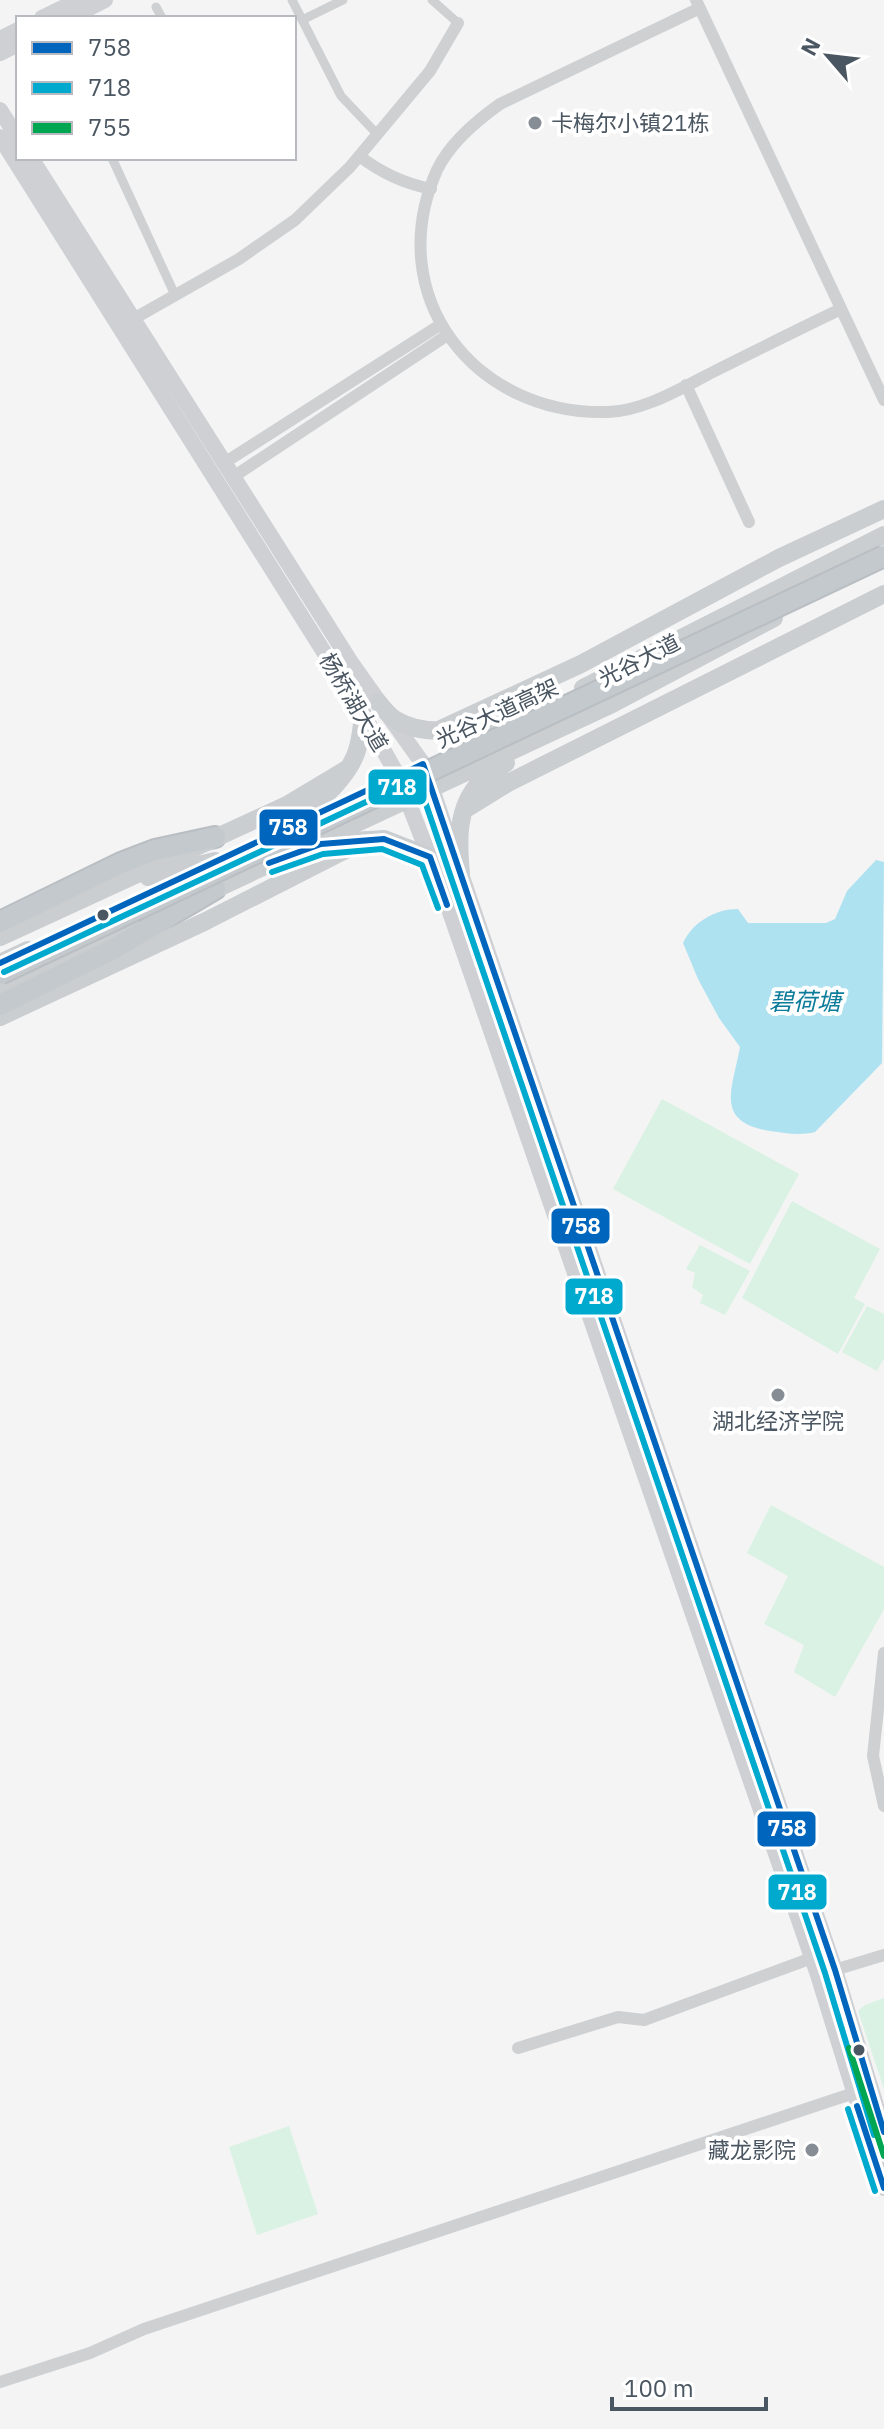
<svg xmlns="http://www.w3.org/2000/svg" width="884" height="2429" viewBox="0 0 884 2429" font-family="'IBM Plex Sans','Noto Sans SC',sans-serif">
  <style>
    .green { fill: #d9f2e3 }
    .water { fill: #aee2f0 }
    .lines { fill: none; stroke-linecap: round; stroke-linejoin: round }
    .trunk-casing { stroke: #b9bec3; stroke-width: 24 }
    .pedestrian { stroke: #ced0d2; stroke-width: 9 }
    .minor { stroke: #ced0d2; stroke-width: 12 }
    .secondary { stroke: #ced0d4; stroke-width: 16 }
    .primary { stroke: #caced1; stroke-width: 18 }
    .trunk { stroke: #c4c9cd; stroke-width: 20 }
    .trunk-bridge-casing { stroke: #b9bec3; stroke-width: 24; stroke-linecap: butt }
    .trunk-bridge { stroke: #c4c9cd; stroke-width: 20 }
    .bus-1-casing { stroke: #fff; stroke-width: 12 }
    .bus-2-casing { stroke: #fff; stroke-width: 12 }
    .bus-3-casing { stroke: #fff; stroke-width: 12 }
    .bus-1 { stroke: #0065bd; stroke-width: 6 }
    .bus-2 { stroke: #00a9ce; stroke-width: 6 }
    .bus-3 { stroke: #00a651; stroke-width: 6 }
    .poi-dot { fill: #868d94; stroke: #fff; stroke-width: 3 }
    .bus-dot { fill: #4a5661; stroke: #fff; stroke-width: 3 }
    .labels { text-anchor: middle; stroke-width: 8; stroke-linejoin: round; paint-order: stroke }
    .poi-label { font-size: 22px; fill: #4a5661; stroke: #fff; text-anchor: start }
    .street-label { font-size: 22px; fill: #4a5661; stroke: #fff }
    .water-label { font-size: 24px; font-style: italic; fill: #0c7c9b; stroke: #fff }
    .line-badge { stroke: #fff; stroke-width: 3 }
    .badge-label { font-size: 22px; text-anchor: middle; font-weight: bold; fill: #fff }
  </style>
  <rect width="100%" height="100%" fill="#f4f4f4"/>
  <path class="green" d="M662,1099L799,1174L750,1264L613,1189Z
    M792,1201L880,1249L854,1298L865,1304L838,1354L742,1298Z
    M700,1245L750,1271L725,1315L700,1303L703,1295L692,1287L695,1273L686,1269Z
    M867,1306L884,1314V1358L877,1371L842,1352Z
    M771,1505L884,1567V1609L835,1697L794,1672L804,1645L764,1624L788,1576L747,1553Z
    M884,1998V2089L858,2011L865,2005Z
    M289,2126L318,2214L257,2235L229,2147Z"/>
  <path class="water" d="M876,860L884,862L882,1063L815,1132C799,1136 786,1133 770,1131C713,1122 733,1088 740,1047L719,1018L698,979L683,943C693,922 715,909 738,909L748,923H826L835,919L847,891Z"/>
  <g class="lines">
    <g class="trunk-casing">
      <path id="trunk" d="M0,922L121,863L155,850L215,837
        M0,1005L115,948L215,889"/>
    </g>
    <path class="pedestrian" d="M292,0L341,96L377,134
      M432,0L458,23
      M156,7L162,18
      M302,20L343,0
      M112,158L175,295"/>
    <path class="minor" d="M696,0L884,400
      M700,8L500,104C476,121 450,143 437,170C381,296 475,416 608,412C645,411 683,387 715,371C757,350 799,329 841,309
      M359,156C382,173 403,183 431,189
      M128,322L239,259L295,220L350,167L430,71L458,23
      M686,385L749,522
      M224,463L440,325
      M233,477L446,336
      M884,1653L873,1756L884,1806
      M828,1972L884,1955
      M518,2048L618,2017L644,2020L812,1958
      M0,2382L90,2353L144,2329L860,2091"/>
    <path class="secondary" d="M42,18L79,0
      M69,18L105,0
      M0,39L18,30
      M0,53L18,44
      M0,110L18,138
      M0,137L363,714L398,776L442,889L818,1975L884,2188
      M31,158L352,664L423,764
      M432,789L835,1970L884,2132"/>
    <path class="primary" d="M583,688L884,535
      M378,702C383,708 389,716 396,720C435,744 497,721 537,711
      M441,729L581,664L779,558L884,509
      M464,810L508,783L884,594
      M291,826C315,804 350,779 358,747C361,736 362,725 363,714
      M355,841L384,839L430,857
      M461,874C458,842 456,808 480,782C487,775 498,769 506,763
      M148,877L215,861
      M203,895L612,704L774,618
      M0,937L287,805L347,769
      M0,963L28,950
      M0,992L133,928
      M0,1017L204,922L365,840"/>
    <use href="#trunk" class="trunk"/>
    <g class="trunk-bridge-casing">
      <path id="trunk-bridge" d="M0,974L884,556"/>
    </g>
    <use href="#trunk-bridge" class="trunk-bridge"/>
    <g class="bus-1-casing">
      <path id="bus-1" d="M269,863L321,844L384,839L430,857L447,905
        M0,963L423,764L835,1970L884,2132
        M857,2106L884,2188"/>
    </g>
    <g class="bus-2-casing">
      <path id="bus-2" d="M272,872L323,854L382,849L422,865L438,908
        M4,972L417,778L825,1973L874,2135
        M848,2109L875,2191"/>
    </g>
    <g class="bus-3-casing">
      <path id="bus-3" d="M849,2048L884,2156"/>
    </g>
    <use href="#bus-1" class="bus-1"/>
    <use href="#bus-2" class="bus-2"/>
    <use href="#bus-3" class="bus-3"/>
  </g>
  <g class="poi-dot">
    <circle cx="535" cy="123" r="8"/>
    <circle cx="778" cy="1395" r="8"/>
    <circle cx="812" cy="2150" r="8"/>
  </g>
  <g class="bus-dot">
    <circle cx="103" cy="915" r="7"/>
    <circle cx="859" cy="2050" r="7"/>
  </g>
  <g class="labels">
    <g class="poi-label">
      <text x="551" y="131">卡梅尔小镇21栋</text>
      <text x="778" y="1429" text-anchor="middle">湖北经济学院</text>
      <text x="796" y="2158" text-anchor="end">藏龙影院</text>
    </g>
    <g class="street-label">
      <text transform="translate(639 660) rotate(-27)" y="8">光谷大道</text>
      <text transform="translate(354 702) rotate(59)" y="8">杨桥湖大道</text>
      <text transform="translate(497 713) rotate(-25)" y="8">光谷大道高架</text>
    </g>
    <g class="water-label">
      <text x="805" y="1010">碧荷塘</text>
    </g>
  </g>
  <g class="line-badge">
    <rect x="367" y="768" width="61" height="38" rx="8" fill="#00a9ce"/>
    <rect x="258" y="808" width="61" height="39" rx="8" fill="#0065bd"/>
    <rect x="550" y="1207" width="61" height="38" rx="8" fill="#0065bd"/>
    <rect x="564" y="1277" width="60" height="39" rx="8" fill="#00a9ce"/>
    <rect x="756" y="1810" width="61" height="38" rx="8" fill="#0065bd"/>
    <rect x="767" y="1873" width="61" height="38" rx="8" fill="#00a9ce"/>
  </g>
  <g class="badge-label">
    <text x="397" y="795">718</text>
    <text x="288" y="835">758</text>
    <text x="581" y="1234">758</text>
    <text x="594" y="1304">718</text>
    <text x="787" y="1836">758</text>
    <text x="797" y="1900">718</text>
  </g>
  <rect x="16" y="16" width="280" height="144" fill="#ffffff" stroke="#b7bbc0" stroke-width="2"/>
  <rect x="32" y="42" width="40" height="12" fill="#0065bd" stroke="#b7bbc0" stroke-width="2"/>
  <text x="88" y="56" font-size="24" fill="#4a5661">758</text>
  <rect x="32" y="82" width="40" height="12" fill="#00a9ce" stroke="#b7bbc0" stroke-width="2"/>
  <text x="88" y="96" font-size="24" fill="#4a5661">718</text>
  <rect x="32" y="122" width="40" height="12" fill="#00a651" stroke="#b7bbc0" stroke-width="2"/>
  <text x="88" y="136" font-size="24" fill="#4a5661">755</text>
  <g transform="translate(828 56) rotate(298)" stroke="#ffffff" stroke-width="6" paint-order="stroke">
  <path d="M0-6L14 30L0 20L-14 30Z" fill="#4a5661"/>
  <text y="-12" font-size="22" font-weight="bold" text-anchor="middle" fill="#4a5661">N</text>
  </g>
  <path d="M612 2397v12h154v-12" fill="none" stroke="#4a5661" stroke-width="4"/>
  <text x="624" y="2397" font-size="24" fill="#4a5661" stroke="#ffffff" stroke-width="6" paint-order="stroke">100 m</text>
</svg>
